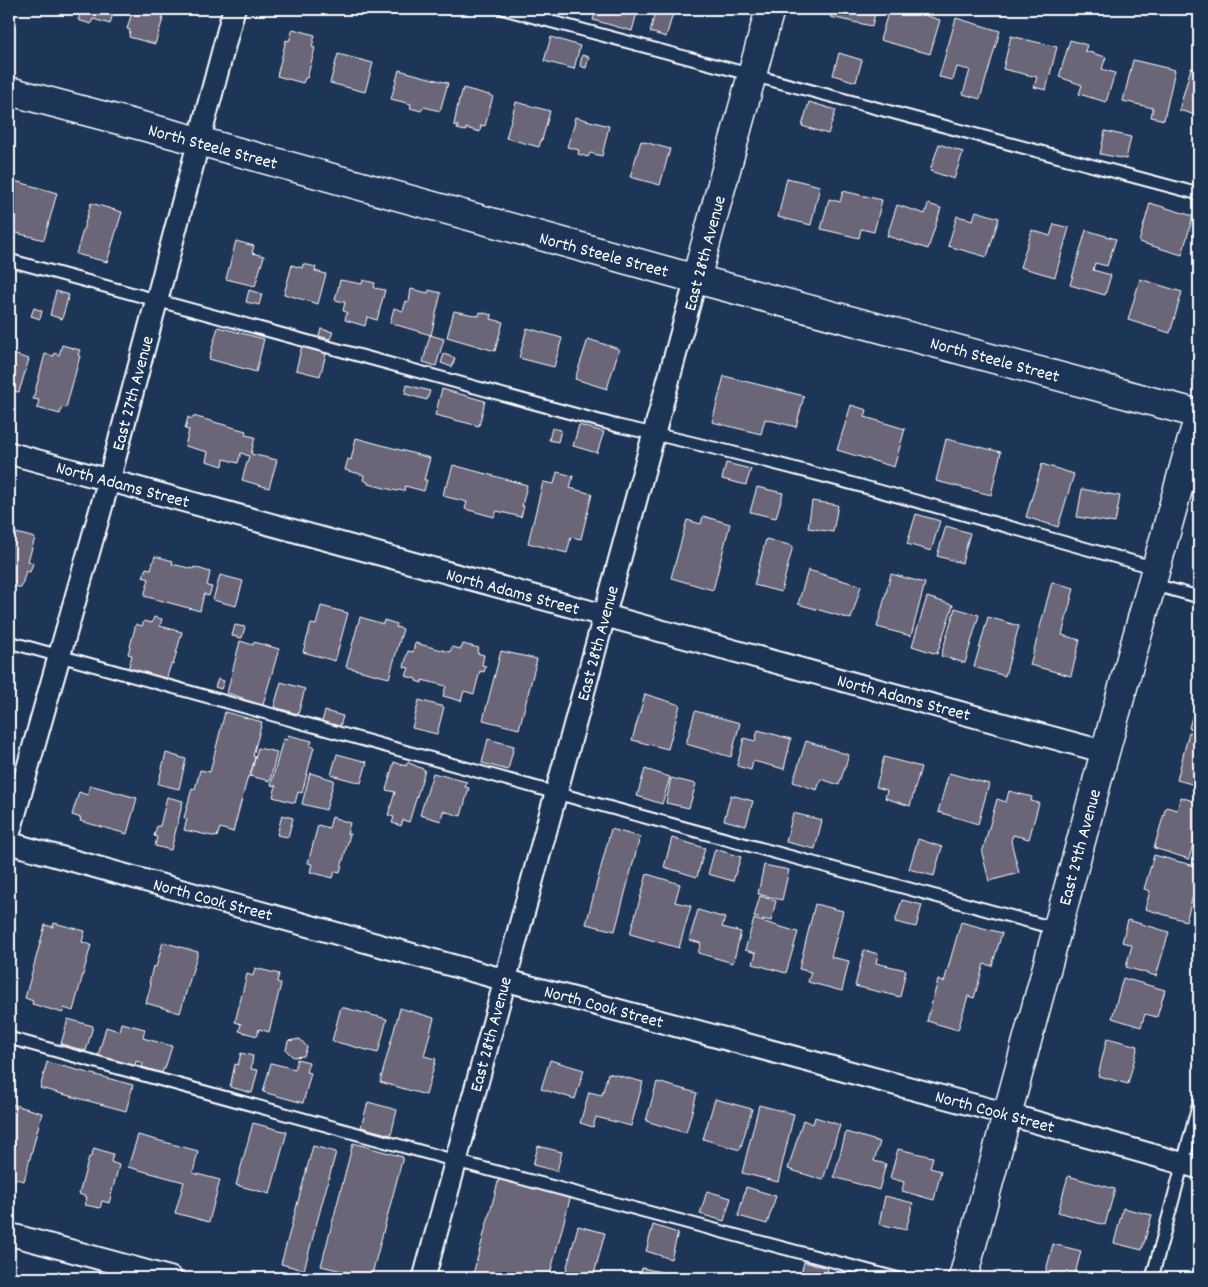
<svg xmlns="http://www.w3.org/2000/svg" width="1208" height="1287" viewBox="0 0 1208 1287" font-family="Dekko,sans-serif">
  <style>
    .building { fill: #6b6678; stroke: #fff }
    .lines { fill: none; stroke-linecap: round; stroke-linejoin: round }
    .lane-casing { stroke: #fff; stroke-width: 15 }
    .street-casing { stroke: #fff; stroke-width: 25 }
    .secondary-casing { stroke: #fff; stroke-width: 31 }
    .lane { stroke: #1d3557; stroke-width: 11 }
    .street { stroke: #1d3557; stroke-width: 21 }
    .secondary { stroke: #1d3557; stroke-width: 28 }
    .labels { text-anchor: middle; stroke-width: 4; stroke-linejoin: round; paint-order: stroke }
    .street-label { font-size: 18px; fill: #fff; stroke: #1d3557 }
  </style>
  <rect width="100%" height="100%" fill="#1d3557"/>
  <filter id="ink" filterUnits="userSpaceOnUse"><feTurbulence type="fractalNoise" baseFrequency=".02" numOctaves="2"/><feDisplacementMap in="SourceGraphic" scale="10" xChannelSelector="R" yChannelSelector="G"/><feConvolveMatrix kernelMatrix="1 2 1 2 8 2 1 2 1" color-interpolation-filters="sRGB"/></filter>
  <g filter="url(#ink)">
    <path class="building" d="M70,9H121L120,11L114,9L110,24L93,19L91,24L78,20L80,15L69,12Z
      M133,9H164L162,18L163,19L155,44L129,37L130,30L127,29Z
      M596,9H638L632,31L593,20Z
      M656,9L674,10L666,37L650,32Z
      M832,9H876L872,26L830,17Z
      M889,9H929L927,16L940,20L930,54L880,40Z
      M956,18L1000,31L980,99L963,94L970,70L957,67L953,80L939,77Z
      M293,29L315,35L312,47L315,48L307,78H305L303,83L277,76L286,40L289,41Z
      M1011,36L1057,47L1046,90L1034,87L1037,77L1003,69Z
      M551,37L580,46L574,69L544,61Z
      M1070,40L1087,45L1085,51L1106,57L1102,69L1115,73L1106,102L1079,94L1082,85L1059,77Z
      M839,53L862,60L856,82L833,75Z
      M338,54L373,63L365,92L330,83Z
      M582,55L589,57L586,68L580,66Z
      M1133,60L1175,70L1164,120L1151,117L1153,108L1123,101Z
      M1191,68L1199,70V116L1179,110Z
      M399,70L448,83L440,111L424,107L421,111L410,108L411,104L391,99Z
      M463,88L493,96L485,126L481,125L480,132L466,128V131L457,129L458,126L454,125L459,99H460Z
      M516,102L550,111L542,140L541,139L539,147L506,138Z
      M809,102L836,110L828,134L802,126Z
      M575,117L609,126L602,156L590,153L588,157L578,154L579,150L567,147L575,122L574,121Z
      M1105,131L1131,137L1126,159L1100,154Z
      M641,141L670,149L660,185L630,177Z
      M939,144L963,152L954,179L930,171Z
      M787,178L820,186L811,225L778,217Z
      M15,181L57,193L44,240L9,231L11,219L9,218V210L13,211L15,206L9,205Z
      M843,191L882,200L874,232L861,229L859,238L821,229L829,199L840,202Z
      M91,203L122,212L107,262L76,254Z
      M1150,203L1193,216L1182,255L1139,242Z
      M928,204L941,208L928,249L887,236L897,205L925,214Z
      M976,211L999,218L987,257L948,246L957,216L973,220Z
      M1054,224L1069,228L1055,277L1020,267L1032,230L1050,236Z
      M1086,230L1116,239L1107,266L1095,263L1093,270L1111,275L1105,295L1070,285Z
      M236,241L254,246L252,253L264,256L255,286L226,279Z
      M303,264L316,267L315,271L326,274L318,304L284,294L292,265L302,268Z
      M1140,279L1182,292L1170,333L1128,320Z
      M340,280L362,284L363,280L375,283L374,288L385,290L377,320L367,317L365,326L345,320L347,312L343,311L345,302L335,300Z
      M411,289L428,293L429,290L441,293L431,335L390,323L394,308L403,311L406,301L409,302Z
      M249,290L262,294L259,305L246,302Z
      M56,291L69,295L62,319L50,315Z
      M34,308L42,311L40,319L31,316Z
      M454,311L479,316L480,312L492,315L491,319L503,322L495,351L447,337Z
      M218,327L264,339L256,372L209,359Z
      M527,328L562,338L554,367L519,358Z
      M321,329L333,332L330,339L319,336Z
      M430,335L444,339L436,366L423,362Z
      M588,339L619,349L607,389L575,379Z
      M303,341L328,347L320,376L296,370Z
      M62,345L80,350L78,355L80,356L66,408L62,407L60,414L37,408L39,400L33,399L45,354L54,356L55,353L59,355Z
      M9,353L29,359L19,392L12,391L10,398Z
      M444,354L455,358L452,367L441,363Z
      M724,376L804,396L796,427L765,419L761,434L712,422Z
      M407,385L430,391L427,400L405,394Z
      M442,389L485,401L479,426L435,415Z
      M851,405L867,410L865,417L905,429L894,467L837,450Z
      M193,416L246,431L245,435L255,437L251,454L277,460L269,488L242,480L249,456L241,453L238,463L224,459L223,466L206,461L208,452L185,446L189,430L185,429L188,417L192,419Z
      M579,425L604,432L597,453L573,446Z
      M552,428L561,430L558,442L549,440Z
      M356,438L430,458L424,480H427L424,491L405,486L404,491L398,490L397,491L368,484V482L363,480L364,475L345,470L348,459L351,460Z
      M946,439L1001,452L991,495L936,481Z
      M726,463L751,469L746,485L722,479Z
      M1042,464L1074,474L1058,527L1026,517Z
      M453,465L527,485L522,506H524L521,517L497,511L494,517L465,509L467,502L443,496L445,486H447Z
      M557,472L573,476L570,488L592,494L581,539L571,537L567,553L528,543L543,482L554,484Z
      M757,487L783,493L776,518L750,512Z
      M1082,489L1120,496L1115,523L1077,517Z
      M812,501L838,505L833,532L808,528Z
      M916,514L940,521L931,551L907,544Z
      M703,516L730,524L713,590L671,578L687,520L701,524Z
      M946,526L970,533L962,563L937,556Z
      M9,531L35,538L28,561L33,563L30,572L26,571L21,588L9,584Z
      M766,539L793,546L781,592L754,585Z
      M155,556L173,561L172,564L193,569L194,567L210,572L207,586L212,587L209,596L204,594L200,611L144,596L149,579L143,577L146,568L151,569Z
      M808,570L861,586L851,619L798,604Z
      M891,574L925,583L911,636L877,627Z
      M220,575L243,581L236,606L213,600Z
      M1052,582L1074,588L1062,635L1080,640L1071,676L1030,665Z
      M927,597L953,605L937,654L912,646Z
      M321,606L348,613L335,661L303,652L311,624L316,625Z
      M955,608L979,615L965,663L941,656Z
      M9,612L13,613L9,628Z
      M154,617L162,619L160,626L182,632L173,665L171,664L166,680L128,670L132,655L128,654L136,624L142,626L144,621L152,623Z
      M360,617L383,624L384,620L397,624L396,627L403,629L389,678L346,667Z
      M988,617L1019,626L1005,676L974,667Z
      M235,625L245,627L242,638L232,636Z
      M240,641L253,645L254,642L279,649L261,711L241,705L243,698L227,693Z
      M415,643L450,652L452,647L461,649L463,644L479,648L477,653L484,655L482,665L486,666L484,672L480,671L474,694L464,691L461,701L443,696L446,686L422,680V683L416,681V679L406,676L409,668L404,667L408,651L413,652Z
      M501,651L537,659L519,729L483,720Z
      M218,679L224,681L221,689L215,687Z
      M281,682L305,689L298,714L274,707Z
      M645,694L680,705L668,749L632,740Z
      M419,700L444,707L437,734L412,728Z
      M1196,702L1199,703V731L1189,728Z
      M325,711L343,716L339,730L321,725Z
      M695,711L740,723L731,757L686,744Z
      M225,712L262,722L253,756L255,757L250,777L248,776L233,832L220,828L217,837L184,830L187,819L184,818L192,788L195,789L200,770L210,772Z
      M758,730L791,739L784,769L753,761L751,770L737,766L744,738L755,741Z
      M1189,732L1199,734V786L1177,780Z
      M288,735L312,741L310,746L314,747L302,793L298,792L295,803L273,797L276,786L271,785L283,739L287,740Z
      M488,739L514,746L508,770L482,763Z
      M806,741L849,755L839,785L821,779L817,790L793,782Z
      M258,748L277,752L270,781L250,776Z
      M166,753L186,759L179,789L158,784Z
      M337,754L367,762L361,783L331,775Z
      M884,757L921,767L910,806L885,798L887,790L876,787Z
      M394,762L406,766L407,762L425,770L409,822L403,820L401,826L392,823L394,817L388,815L395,792L386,790Z
      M645,769L670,777L662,804L637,796Z
      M310,773L334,780L326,810L302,804Z
      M433,773L467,782L465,787L469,788L461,816L443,811L441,821L420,815Z
      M949,773L989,784L978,824L938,812Z
      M671,778L696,784L689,808L666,803Z
      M90,785L137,798L127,834L80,821L81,818L72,815L79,792L87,795Z
      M1009,791L1032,797L1031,801L1039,803L1029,839L1013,835L1011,841L1019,873L989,881L982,853L997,799L1006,802Z
      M731,795L753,801L746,826L724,820Z
      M167,797L183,801L171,850L155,846L157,837L154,836L157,826H160Z
      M1181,797L1199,803V842L1194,840L1189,859L1154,848L1166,807L1177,810Z
      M793,813L822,820L815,849L786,842Z
      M282,815L293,818L288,837L277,835Z
      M332,817L350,823L347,834H350L340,872L335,871L333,878L310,872L312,864L308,863L318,825L329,828Z
      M611,829L640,837L615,931L586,924Z
      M672,838L705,848L697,877L664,867Z
      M918,839L942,847L934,876L909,869Z
      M715,849L741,857L733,881L708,874Z
      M1154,855L1199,867V875L1186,921L1145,909L1150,891L1144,889Z
      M764,865L789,870L782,900L758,894Z
      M647,874L680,884L675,902L691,906L679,948L630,934Z
      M760,896L776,901L771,921L754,917Z
      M902,900L922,905L916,927L895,922Z
      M815,904L843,911L831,957L849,961L842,991L808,982L811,972L799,969Z
      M698,910L725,918L722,927L741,932L733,963L698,953L701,943L689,940Z
      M754,919L798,932L786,973L753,964L756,953L745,950Z
      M1128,920L1169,932L1156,976L1126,967L1132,945L1122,942Z
      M961,922L1002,933L992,966L984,964L974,998L968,996L958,1030L927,1021L938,980L944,982Z
      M54,923L85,931L82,942L91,945L73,1011L64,1008L63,1013L32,1004L33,1001L25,998L45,925L53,927Z
      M163,942L198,952L180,1013L146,1003L151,984L149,983L153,966L156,967Z
      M864,950L878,954L876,963L906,970L900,997L855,986Z
      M255,968L279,974L277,982L281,984L269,1032L259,1029L257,1036L239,1031L241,1024L235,1022L247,974L253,976Z
      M1123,978L1165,990L1157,1017L1145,1014L1141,1027L1112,1018Z
      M341,1007L387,1019L378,1053L332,1041Z
      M400,1008L434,1018L424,1056L436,1059L426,1095L380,1082Z
      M68,1019L93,1026L86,1051L61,1044Z
      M121,1023L145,1029L143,1038L172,1046L165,1069H163L162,1073L142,1067L143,1063L136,1061L135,1066L98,1056L106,1027L119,1031Z
      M1107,1038L1138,1046L1128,1084L1098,1076Z
      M300,1039L307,1047L304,1056L293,1057L286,1050L288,1041Z
      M241,1053L253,1056L251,1069L258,1070L252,1093L230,1087L235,1064L238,1065Z
      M297,1059L309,1062L306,1072L311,1073L303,1103L263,1092L271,1063L295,1069Z
      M550,1060L584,1070L575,1099L541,1089Z
      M47,1062L133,1085L126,1111L40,1088Z
      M608,1073L643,1082L631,1126L596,1117L593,1127L580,1123L589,1092L602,1095Z
      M657,1082L697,1093L686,1133L646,1121Z
      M715,1099L752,1109L740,1150L703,1139Z
      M368,1102L397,1110L391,1135L361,1127Z
      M11,1104L42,1113L24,1181L9,1177V1112Z
      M759,1105L794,1114L778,1182L742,1173Z
      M815,1117L840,1125L823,1180L788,1169L803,1120L813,1124Z
      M253,1123L287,1132L270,1194L236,1185Z
      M846,1132L880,1142L874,1161L886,1164L879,1190L834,1177Z
      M138,1135L198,1151L193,1173L220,1180L209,1222L175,1213L184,1182L128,1167Z
      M353,1143L403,1157L371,1278L321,1266Z
      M313,1146L336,1152L304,1270L281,1264Z
      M538,1146L562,1152L557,1171L533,1165Z
      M94,1148L113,1154L111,1162L119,1165L109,1203L102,1201L100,1208L85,1205L87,1197L79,1194L89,1157H91Z
      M898,1149L933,1157L930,1168L941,1171L934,1200L902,1191L904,1182L890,1178Z
      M500,1175L571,1195L549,1278H472Z
      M1068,1176L1115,1189L1105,1225L1058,1212Z
      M746,1187L776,1196L767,1224L738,1216Z
      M707,1191L731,1198L724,1221L700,1214Z
      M885,1196L913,1203L906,1230L879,1224Z
      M1123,1208L1152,1215L1142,1250L1114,1243Z
      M653,1225L678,1233L671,1259L646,1251Z
      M578,1226L605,1233L593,1278H564Z
      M1053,1244L1081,1251L1074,1278H1044Z
      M804,1262L828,1268L826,1278H800Z
      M642,1268L666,1273L665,1278H640Z
      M9,1273L23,1277L22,1278H9Z"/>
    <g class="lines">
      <g class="lane-casing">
        <path id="lane" d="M504,9L1199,194
          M9,260L618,426C799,465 977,519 1156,568
          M1151,584L1199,597
          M9,642L556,793L1057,929
          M9,1038L456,1161L896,1278
          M1152,1278L1199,1103"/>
      </g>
      <g class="street-casing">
        <path id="street" d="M9,453L1105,752
          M9,834L109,480L234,9
          M9,843L505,980L1007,1114L1199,1168
          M9,1234L171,1278
          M424,1278L696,279"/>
      </g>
      <g class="secondary-casing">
        <path id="secondary" d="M9,91L199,141L696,279L1199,414
          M696,279L770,9
          M963,1278L1105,752L1186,460L1199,416"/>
      </g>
      <use href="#lane" class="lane"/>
      <use href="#street" class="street"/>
      <use href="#secondary" class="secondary"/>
    </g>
  </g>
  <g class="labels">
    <g class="street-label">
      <text transform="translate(213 146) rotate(15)" y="6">North Steele Street</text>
      <text transform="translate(704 253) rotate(-75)" y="6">East 28th Avenue</text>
      <text transform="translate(604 254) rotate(15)" y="6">North Steele Street</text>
      <text transform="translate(995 359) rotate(15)" y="6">North Steele Street</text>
      <text transform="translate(132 393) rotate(-75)" y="6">East 27th Avenue</text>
      <text transform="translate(123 484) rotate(15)" y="6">North Adams Street</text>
      <text transform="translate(513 591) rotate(15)" y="6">North Adams Street</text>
      <text transform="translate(597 643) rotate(-75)" y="6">East 28th Avenue</text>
      <text transform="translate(904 697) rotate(15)" y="6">North Adams Street</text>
      <text transform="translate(1079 847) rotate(-75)" y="6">East 29th Avenue</text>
      <text transform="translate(213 899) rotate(15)" y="6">North Cook Street</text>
      <text transform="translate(604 1006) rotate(15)" y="6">North Cook Street</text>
      <text transform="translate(490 1034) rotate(-75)" y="6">East 28th Avenue</text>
      <text transform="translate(995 1111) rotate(15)" y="6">North Cook Street</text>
    </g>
  </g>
  <rect width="1208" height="1287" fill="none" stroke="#1d3557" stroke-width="30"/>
  <rect x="15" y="15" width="1178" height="1257" fill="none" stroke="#fff" stroke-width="2" filter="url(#ink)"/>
</svg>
